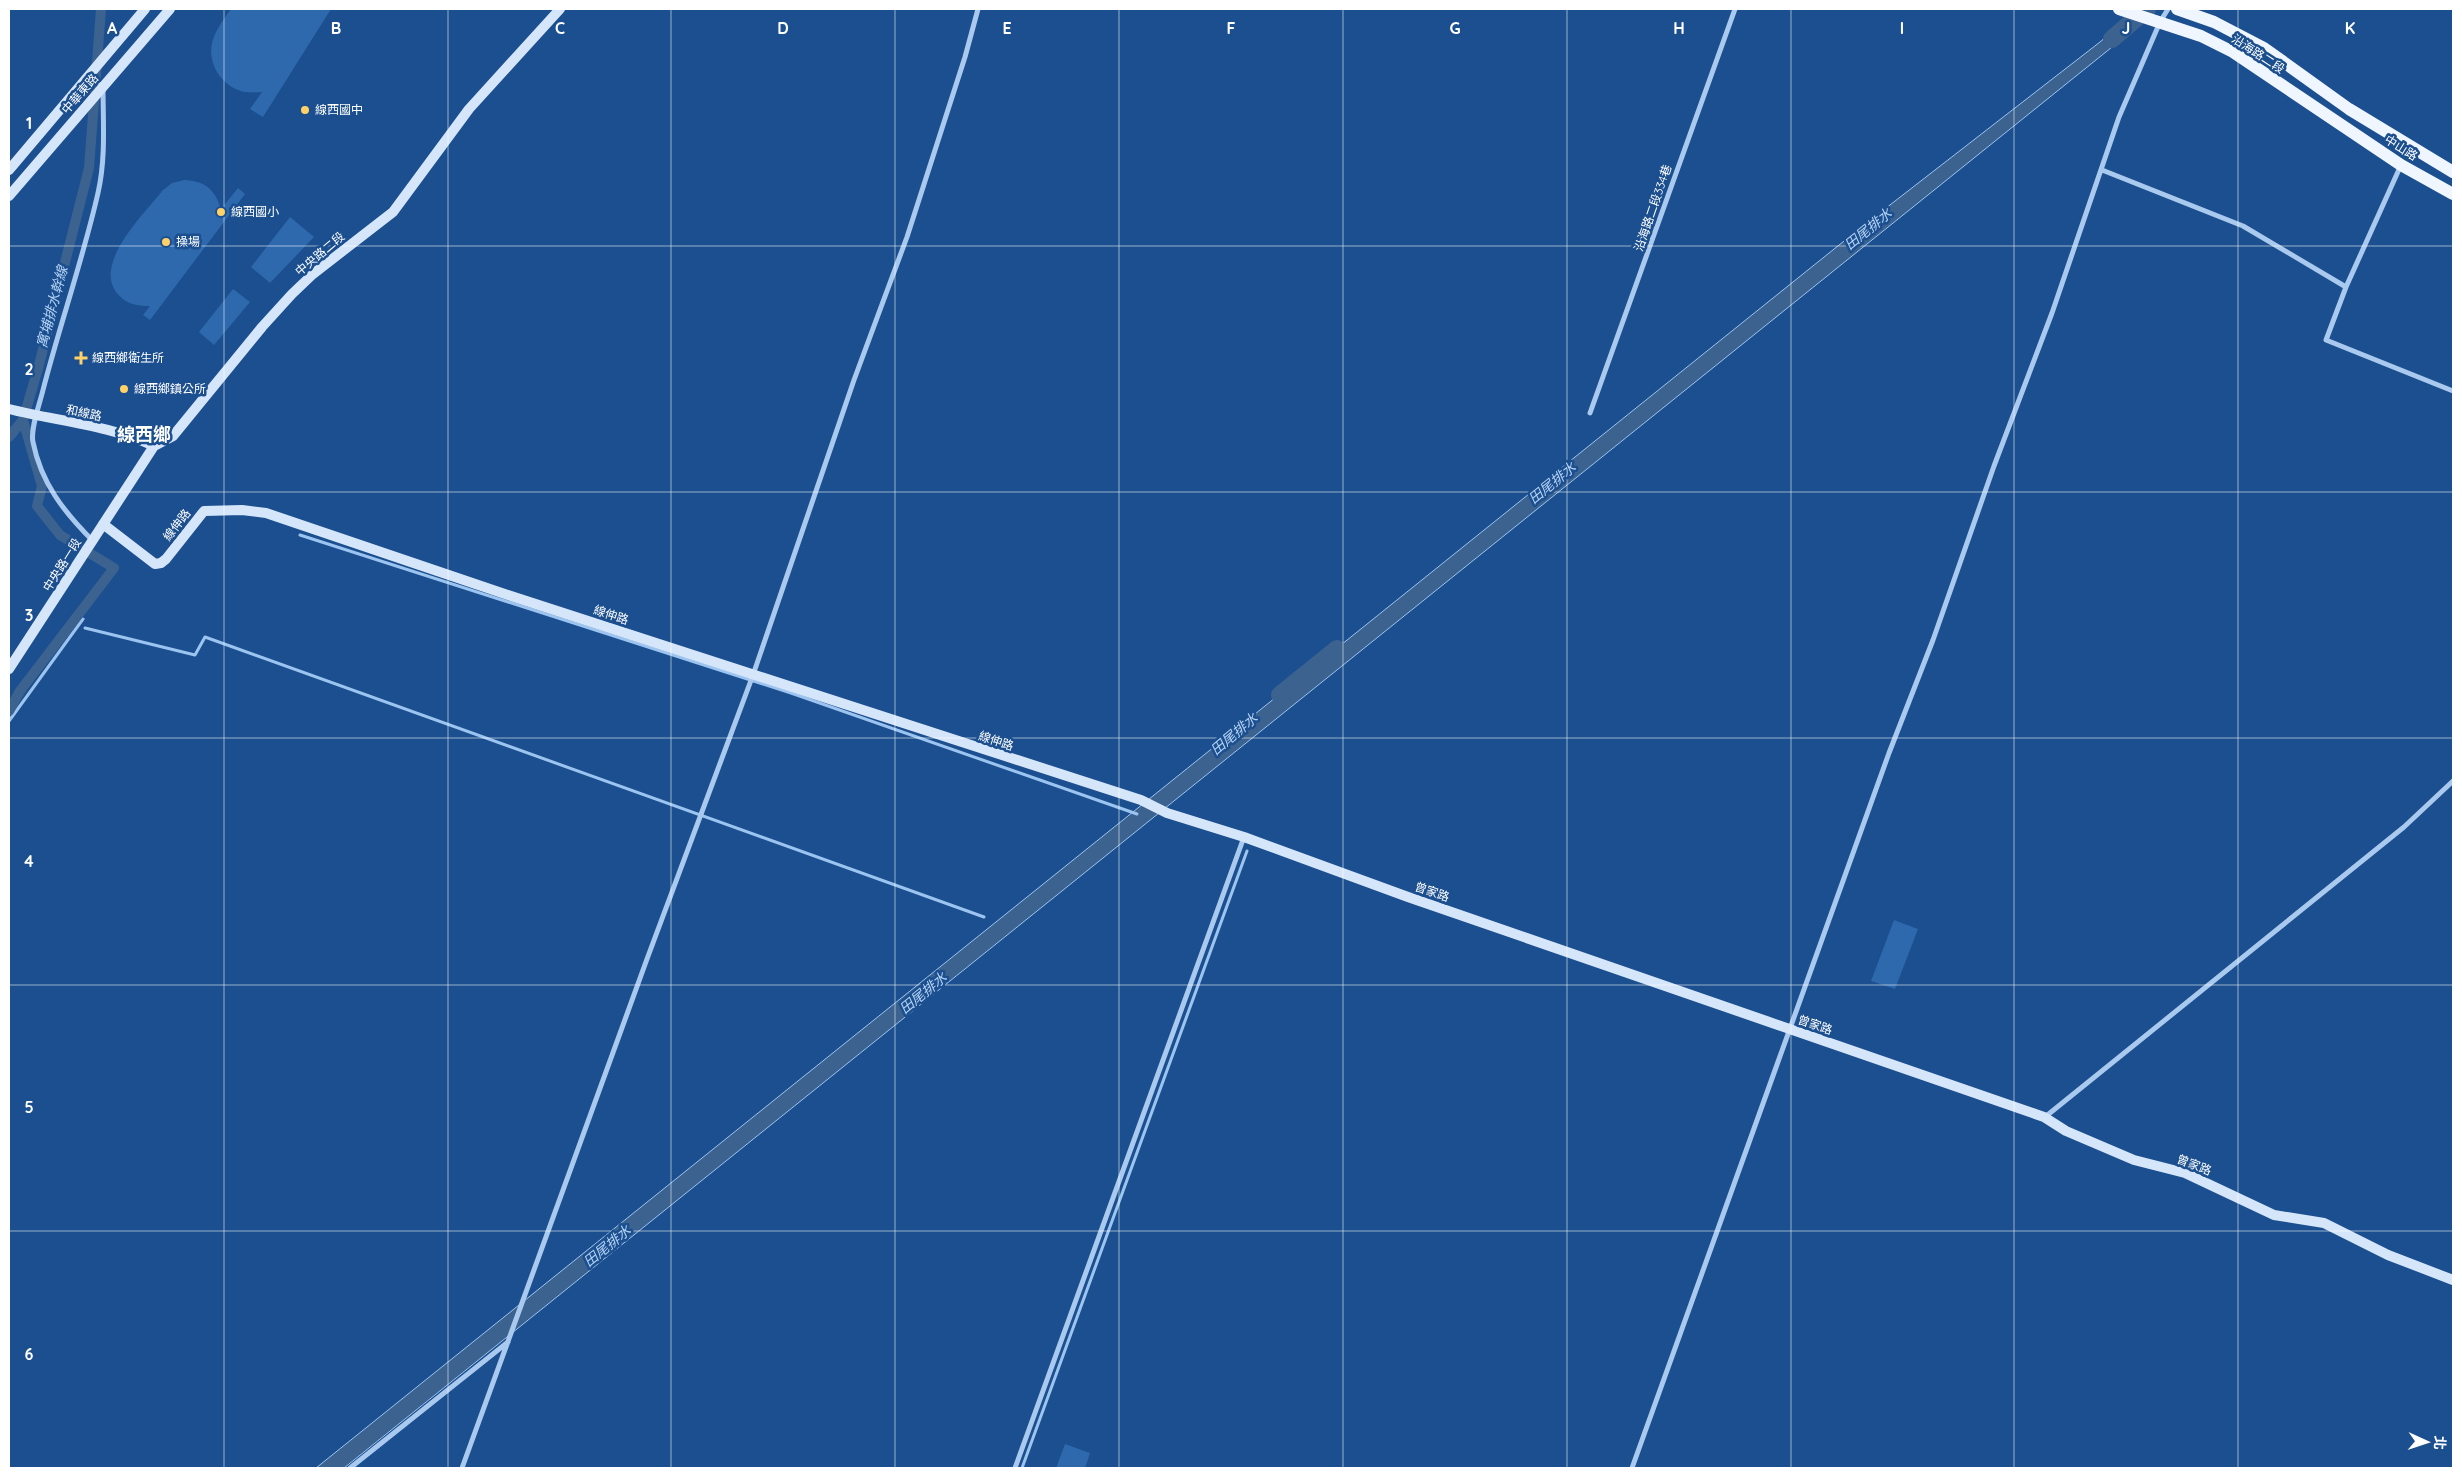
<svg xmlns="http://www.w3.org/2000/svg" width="2462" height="1477" viewBox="0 0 2462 1477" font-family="Quicksand,'Noto Sans TC',sans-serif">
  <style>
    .green { fill: #2e69ad }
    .water { fill: #3c6290; stroke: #9cc4f0 }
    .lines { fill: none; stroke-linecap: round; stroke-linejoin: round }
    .stream { stroke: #9cc4f0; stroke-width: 3 }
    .canal { stroke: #3c6290; stroke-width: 10 }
    .river { stroke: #3c6290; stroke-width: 18 }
    .street { stroke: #a9c9ee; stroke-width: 5 }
    .secondary { stroke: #d6e6fa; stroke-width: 10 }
    .primary { stroke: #f0f6ff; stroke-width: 12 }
    .grid { fill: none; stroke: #fff; stroke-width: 1; stroke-opacity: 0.55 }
    .poi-dot { fill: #ffd166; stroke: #1b4f8f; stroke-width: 2 }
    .labels { text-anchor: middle; stroke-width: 5; stroke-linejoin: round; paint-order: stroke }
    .street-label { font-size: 12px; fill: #fff; stroke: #1b4f8f }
    .poi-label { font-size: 12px; fill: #fff; stroke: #1b4f8f; text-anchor: start }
    .water-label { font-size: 14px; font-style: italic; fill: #b5d3f5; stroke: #1b4f8f }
    .district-label { font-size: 18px; font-weight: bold; fill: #fff; stroke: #1b4f8f }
    .grid-label { font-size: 16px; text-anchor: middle; font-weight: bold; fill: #fff; stroke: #1b4f8f; stroke-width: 5; stroke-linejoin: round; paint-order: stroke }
  </style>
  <rect width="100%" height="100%" fill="#1b4f8f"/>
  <path class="green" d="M231,9H331L263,117L250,109L262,92C257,92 251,93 246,92C224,89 207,65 212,43C215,30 224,19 231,9Z
    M184,180C206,181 215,190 221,209L238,188L245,194L150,320L143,315L150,306C136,306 125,304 116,292C94,262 145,213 163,190L172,183Z
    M290,217L314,237L270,283L251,267Z
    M233,289L250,302L214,345L199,332Z
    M1894,920L1918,929L1895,989L1871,981Z
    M1065,1444L1090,1453L1085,1468H1056Z"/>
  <path class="water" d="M2123,22L2137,27L344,1468H316L1859,229L2100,42Z"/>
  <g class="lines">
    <path class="stream" d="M300,535L791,693L1137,814
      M85,628L195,655L205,637L984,917
      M9,721L83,619
      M1022,1468L1247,851"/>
    <path class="canal" d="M9,437L23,420
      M9,711L20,691L114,568L60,535L37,506L42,486L23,420L39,365L89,168L101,9"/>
    <path class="river" d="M2112,39L2147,9
      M1280,695L1337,649"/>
    <path class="street" d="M89,76L103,87C103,122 106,158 98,193C83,259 60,324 43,390C40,403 30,429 33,442C41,483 64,512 93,541
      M2401,165L2346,287L2326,340L2453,391
      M2102,170L2243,226L2346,287
      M1590,413L1735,9
      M2045,1117L2404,827L2453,781
      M350,1468L508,1342
      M462,1468L647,959L753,675L854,380L907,237L965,57L978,9
      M1015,1468L1244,837
      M1632,1468L1889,753L1933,640L1994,466L2052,313L2119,117L2160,22L2168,9"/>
    <path class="secondary" d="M9,170L145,9
      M9,196L170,9
      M9,409C56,421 109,425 154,446
      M103,524L155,564L161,563L166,559L204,511L242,510L266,513L511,596L1141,800L1167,813L1244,837L1408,897L2044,1117L2066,1131L2134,1160L2185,1173L2274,1215L2324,1223L2388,1255L2453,1280
      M9,669L154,446L173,436L262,327L292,294L313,274L393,212L469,109L560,9"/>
    <path class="primary" d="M2119,9L2201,36L2233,52L2401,165L2453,194
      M2177,9L2214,22L2264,48L2349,109L2453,172"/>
  </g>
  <path class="grid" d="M224,9V1468M448,9V1468M671,9V1468M895,9V1468M1119,9V1468M1343,9V1468M1567,9V1468M1791,9V1468M2014,9V1468M2238,9V1468M9,246H2453M9,492H2453M9,738H2453M9,985H2453M9,1231H2453"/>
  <g class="poi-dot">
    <circle cx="305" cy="110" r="5"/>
    <circle cx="221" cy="212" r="5"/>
    <circle cx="166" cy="242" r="5"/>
    <path d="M78.5 350.5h5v5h5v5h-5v5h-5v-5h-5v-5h5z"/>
    <circle cx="124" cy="389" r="5"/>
  </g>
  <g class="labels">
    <g class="street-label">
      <text transform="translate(2258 54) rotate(33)" y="4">沿海路二段</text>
      <text transform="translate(80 94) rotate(-49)" y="4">中華東路</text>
      <text transform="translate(2401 148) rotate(32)" y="4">中山路</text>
      <text transform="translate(1653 208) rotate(-71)" y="4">沿海路二段334巷</text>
      <text transform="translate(320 254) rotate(-40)" y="4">中央路二段</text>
      <text transform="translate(84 413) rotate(12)" y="4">和線路</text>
      <text transform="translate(177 525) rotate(-52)" y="4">線伸路</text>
      <text transform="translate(62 565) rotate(-58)" y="4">中央路一段</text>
      <text transform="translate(611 615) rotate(18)" y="4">線伸路</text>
      <text transform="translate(996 741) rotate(18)" y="4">線伸路</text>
      <text transform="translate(1432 892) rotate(19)" y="4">曾家路</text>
      <text transform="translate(1815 1025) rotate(19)" y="4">曾家路</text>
      <text transform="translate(2194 1165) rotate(21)" y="4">曾家路</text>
    </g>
    <g class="poi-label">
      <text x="315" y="114">線西國中</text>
      <text x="231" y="216">線西國小</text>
      <text x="176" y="246">操場</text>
      <text x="92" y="362">線西鄉衛生所</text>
      <text x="134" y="393">線西鄉鎮公所</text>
    </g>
    <g class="water-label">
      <text transform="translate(1868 229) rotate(-39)" y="5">田尾排水</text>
      <text transform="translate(52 307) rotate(-75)" y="5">寓埔排水幹線</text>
      <text transform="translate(1552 483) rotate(-39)" y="5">田尾排水</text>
      <text transform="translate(1234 734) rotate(-40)" y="5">田尾排水</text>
      <text transform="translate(923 993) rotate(-39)" y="5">田尾排水</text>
      <text transform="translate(607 1246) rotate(-39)" y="5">田尾排水</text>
    </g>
    <g class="district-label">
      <text x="144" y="441">線西鄉</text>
    </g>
  </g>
  <g class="grid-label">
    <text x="112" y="34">A</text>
    <text x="336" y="34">B</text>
    <text x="560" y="34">C</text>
    <text x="783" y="34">D</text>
    <text x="1007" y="34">E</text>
    <text x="1231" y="34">F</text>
    <text x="1455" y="34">G</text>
    <text x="1679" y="34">H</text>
    <text x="1902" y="34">I</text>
    <text x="2126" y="34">J</text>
    <text x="2350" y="34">K</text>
    <text x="29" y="129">1</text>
    <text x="29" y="375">2</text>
    <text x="29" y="621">3</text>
    <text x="29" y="867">4</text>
    <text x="29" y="1113">5</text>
    <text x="29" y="1360">6</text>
  </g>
  <rect width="2462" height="1477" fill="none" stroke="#ffffff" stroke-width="20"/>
  <g transform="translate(2427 1442) rotate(93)" stroke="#1b4f8f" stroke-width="4" paint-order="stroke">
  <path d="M0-4L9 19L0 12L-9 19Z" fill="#ffffff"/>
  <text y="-8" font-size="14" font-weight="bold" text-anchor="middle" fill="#ffffff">北</text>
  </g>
</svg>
